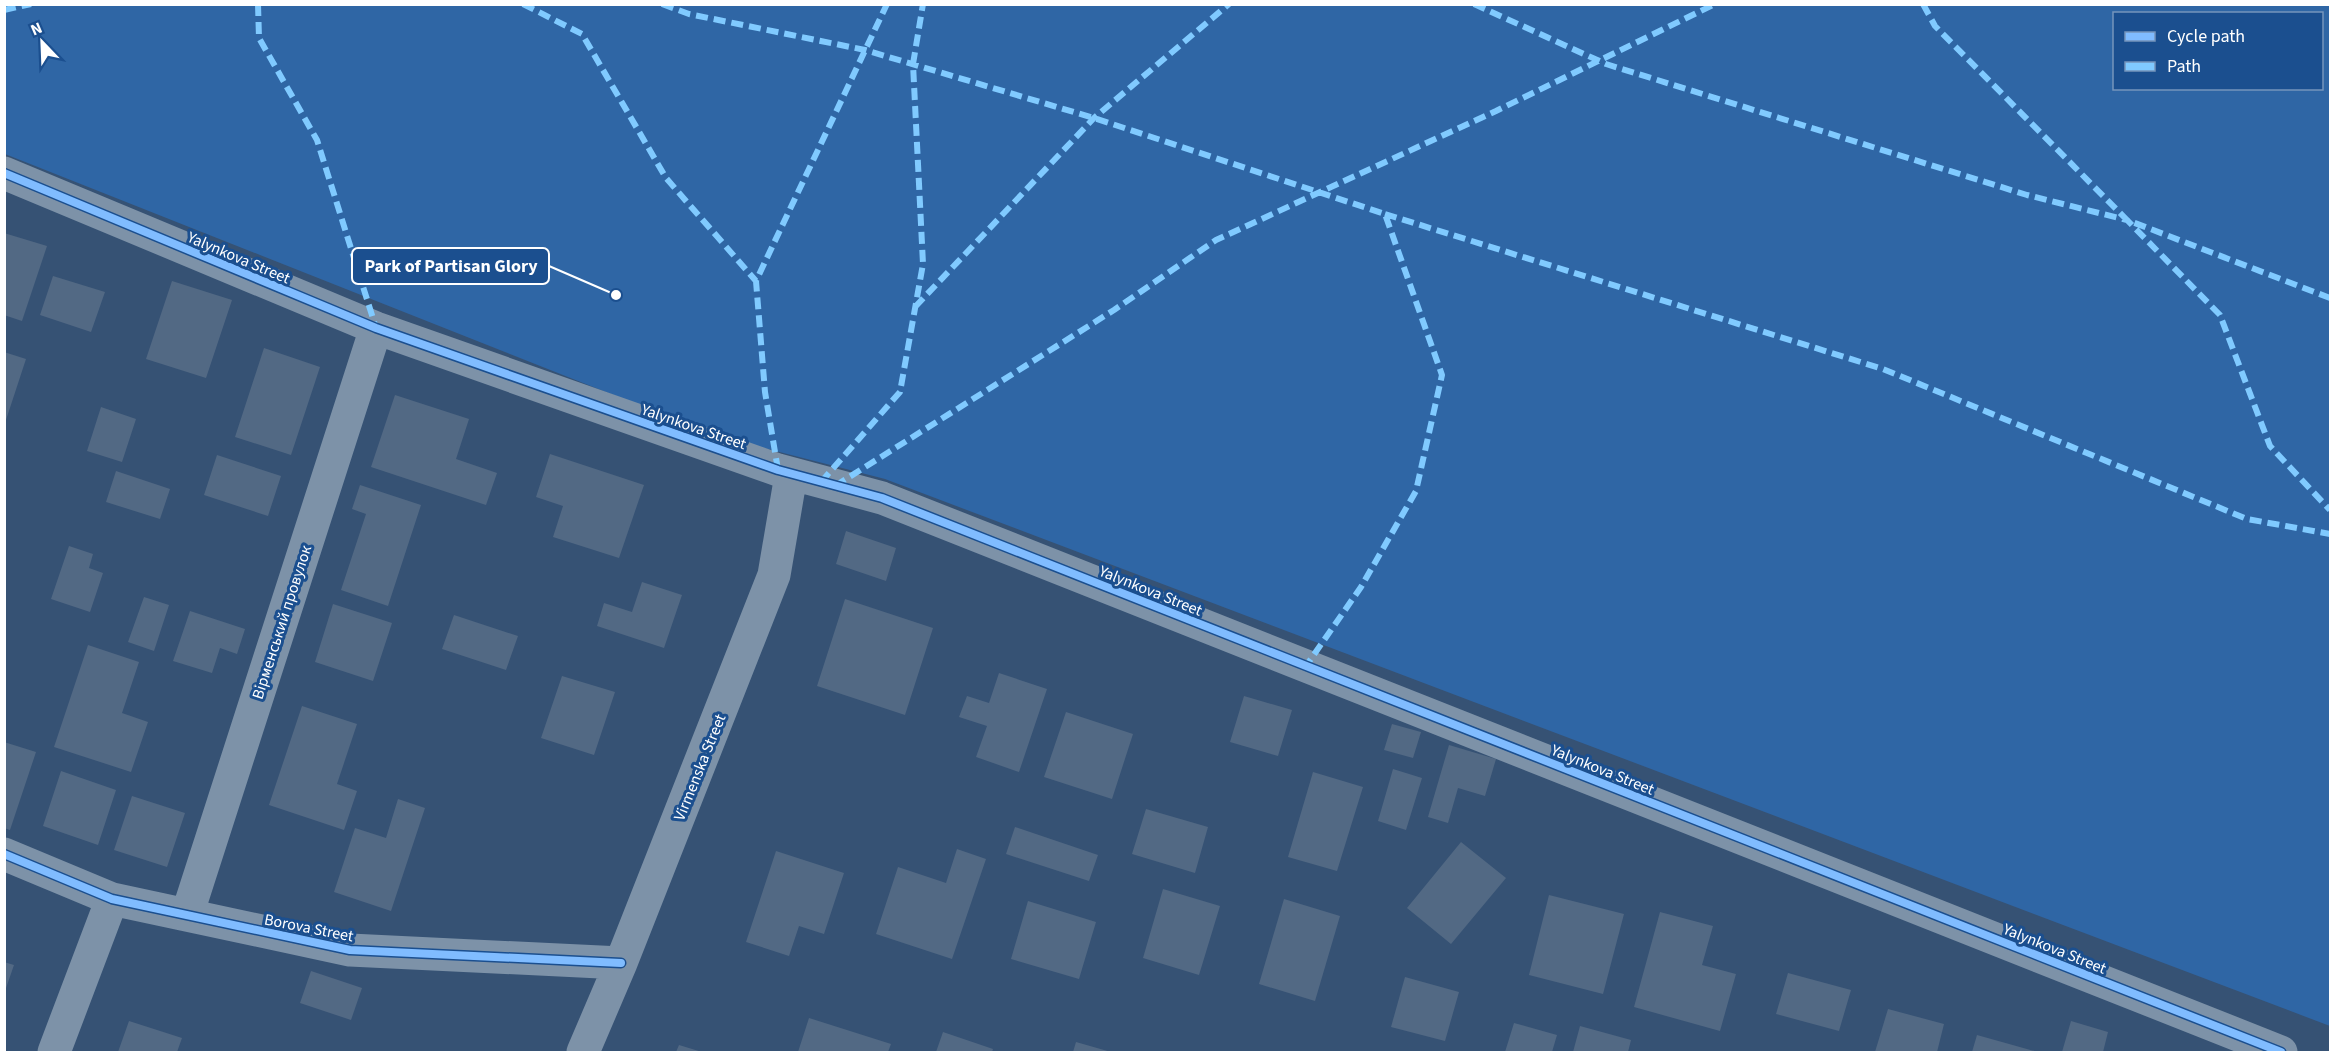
<svg xmlns="http://www.w3.org/2000/svg" width="2335" height="1057" viewBox="0 0 2335 1057" font-family="'Source Sans 3',sans-serif">
  <style>
    .green { fill: #2f66a5; fill-rule: evenodd }
    .building { fill: #526984 }
    .lines { fill: none; stroke-linecap: round; stroke-linejoin: round }
    .street { stroke: #7d92a8; stroke-width: 33 }
    .quiet { stroke: #80caff; stroke-width: 6; stroke-dasharray: 12 6; stroke-linecap: butt }
    .cycleway-casing { stroke: #1b4f8f; stroke-width: 11 }
    .cycleway { stroke: #80bcff; stroke-width: 8 }
    .labels { text-anchor: middle; stroke-width: 6; stroke-linejoin: round; paint-order: stroke }
    .street-label { font-size: 16px; fill: #fff; stroke: #1b4f8f }
    .leader { fill: none; stroke: #fff; stroke-width: 2 }
    .callout-dot { fill: #fff; stroke: #1b4f8f; stroke-width: 2 }
    .callout { fill: #1b4f8f; stroke: #fff; stroke-width: 2 }
    .callout-label { font-size: 18px; text-anchor: middle; font-weight: bold; fill: #fff }
  </style>
  <rect width="100%" height="100%" fill="#365274"/>
  <path class="green" d="M4,5H2330V1026L885,479L717,436L5,154ZM2114,14H2322V88H2114Z"/>
  <path class="building" d="M4,233L47,246L22,321L4,315Z
    M53,276L105,292L91,332L40,315Z
    M172,281L232,300L206,378L146,359Z
    M264,348L320,367L291,455L235,437Z
    M4,352L26,359L5,423H4Z
    M395,395L469,419L456,459L497,473L486,505L371,467Z
    M101,407L136,419L122,462L87,451Z
    M550,454L644,485L619,558L553,537L563,506L536,497Z
    M217,455L281,476L268,516L204,495Z
    M116,471L170,489L160,519L106,502Z
    M360,485L421,505L388,606L341,590L366,514L352,509Z
    M846,531L896,548L886,581L836,564Z
    M69,546L93,554L89,568L103,573L90,612L51,599Z
    M642,582L682,595L664,648L597,626L604,603L632,612Z
    M144,597L169,605L154,651L128,642Z
    M845,599L933,628L905,715L817,686Z
    M333,604L392,623L373,681L315,662Z
    M190,611L245,629L237,654L220,648L212,673L173,661Z
    M454,615L518,636L506,670L442,649Z
    M88,645L139,662L122,713L148,722L131,772L54,747Z
    M999,673L1047,689L1019,772L976,757L987,726L959,717L967,696L989,703Z
    M562,676L615,692L594,755L541,738Z
    M1244,696L1292,710L1278,756L1230,742Z
    M302,706L357,724L337,784L357,791L344,830L269,805Z
    M1066,712L1133,734L1112,799L1044,777Z
    M1392,724L1421,732L1413,758L1384,750Z
    M4,742L36,752L10,830L4,828Z
    M1449,745L1496,759L1485,796L1458,788L1448,823L1428,817Z
    M1393,769L1422,778L1406,830L1378,821Z
    M61,771L116,790L98,845L43,826Z
    M1313,772L1363,787L1337,871L1288,857Z
    M132,796L185,813L167,867L114,850Z
    M398,799L425,808L391,911L334,892L355,828L386,838Z
    M1146,809L1208,827L1195,873L1132,854Z
    M1015,827L1098,855L1089,881L1006,854Z
    M1461,842L1506,878L1451,944L1407,908Z
    M957,849L986,859L952,959L876,934L898,867L946,883Z
    M776,851L844,873L824,934L799,926L789,956L746,942Z
    M1163,889L1220,906L1199,975L1143,958Z
    M1549,895L1624,914L1603,994L1529,975Z
    M1284,899L1340,916L1315,1001L1259,984Z
    M1028,901L1096,922L1079,979L1011,959Z
    M1660,912L1713,926L1702,965L1736,974L1720,1031L1634,1007Z
    M4,962L14,965L5,991H4Z
    M311,971L362,988L351,1020L300,1003Z
    M1788,973L1851,990L1839,1031L1776,1014Z
    M1405,977L1459,992L1445,1041L1391,1027Z
    M1888,1009L1944,1024L1937,1052H1875Z
    M809,1018L891,1044L888,1052H798Z
    M129,1021L182,1038L177,1052H118Z
    M2071,1021L2108,1032L2103,1052H2062Z
    M1514,1023L1557,1035L1552,1052H1505Z
    M1580,1026L1631,1040L1628,1052H1573Z
    M943,1032L993,1049L992,1052H936Z
    M1977,1035L2038,1052H1972Z
    M1076,1042L1111,1052H1073Z
    M679,1045L702,1052H676Z"/>
  <g class="lines">
    <path class="street" d="M4,173L376,328L778,470L882,498L2281,1052
      M4,854L112,899L350,950L621,963
      M187,915L376,328
      M54,1052L112,899
      M583,1052L621,963L774,575L791,475"/>
    <path class="quiet" d="M258,4L259,38L317,140L376,328
      M523,4L582,34L666,178L756,281
      M662,4L689,14L865,50L1094,118L1385,214L1442,375L1416,491L1361,587L1306,666
      M1474,4L1606,64L2027,195L2127,220L2220,315L2270,446L2330,510
      M1923,4L1935,26L2127,220L2330,298
      M4,10L31,4
      M1385,214L1883,369L2247,519L2330,534
      M915,307L1094,118L1229,4
      M778,470L765,392L756,281L887,4
      M821,482L900,392L923,264L913,64L923,4
      M835,486L1114,310L1216,240L1496,111L1715,4"/>
    <g class="cycleway-casing">
      <path id="cycleway" d="M4,173L376,328L778,470L882,498L2281,1052
        M4,854L112,899L350,950L621,963"/>
    </g>
    <use href="#cycleway" class="cycleway"/>
  </g>
  <g class="labels">
    <g class="street-label">
      <text transform="translate(239 257) rotate(23)" y="6">Yalynkova Street</text>
      <text transform="translate(694 426) rotate(19)" y="6">Yalynkova Street</text>
      <text transform="translate(1151 590) rotate(22)" y="6">Yalynkova Street</text>
      <text transform="translate(281 622) rotate(-72)" y="6">Вірменський провулок</text>
      <text transform="translate(699 767) rotate(-68)" y="6">Virmenska Street</text>
      <text transform="translate(1603 769) rotate(22)" y="6">Yalynkova Street</text>
      <text transform="translate(309 927) rotate(11)" y="6">Borova Street</text>
      <text transform="translate(2055 948) rotate(22)" y="6">Yalynkova Street</text>
    </g>
  </g>
  <path class="leader" d="M616 295L549 266"/>
  <circle class="callout-dot" cx="616" cy="295" r="6"/>
  <rect class="callout" x="352" y="248" width="197" height="36" rx="6"/>
  <g class="callout-label">
    <text x="451" y="272">Park of Partisan Glory</text>
  </g>
  <rect width="2335" height="1057" fill="none" stroke="#ffffff" stroke-width="12"/>
  <rect x="2113" y="12" width="210" height="78" fill="#1b4f8f" stroke="#7695bc" stroke-width="1.5"/>
  <rect x="2125" y="32" width="30" height="9" fill="#80bcff" stroke="#7695bc" stroke-width="1.5"/>
  <text x="2167" y="42" font-size="18" fill="#ffffff">Cycle path</text>
  <rect x="2125" y="62" width="30" height="9" fill="#80caff" stroke="#7695bc" stroke-width="1.5"/>
  <text x="2167" y="72" font-size="18" fill="#ffffff">Path</text>
  <g transform="translate(42 42) rotate(337)" stroke="#1b4f8f" stroke-width="4.5" paint-order="stroke">
  <path d="M0-4.5L10 22L0 15L-10 22Z" fill="#ffffff"/>
  <text y="-9" font-size="16" font-weight="bold" text-anchor="middle" fill="#ffffff">N</text>
  </g>
</svg>
